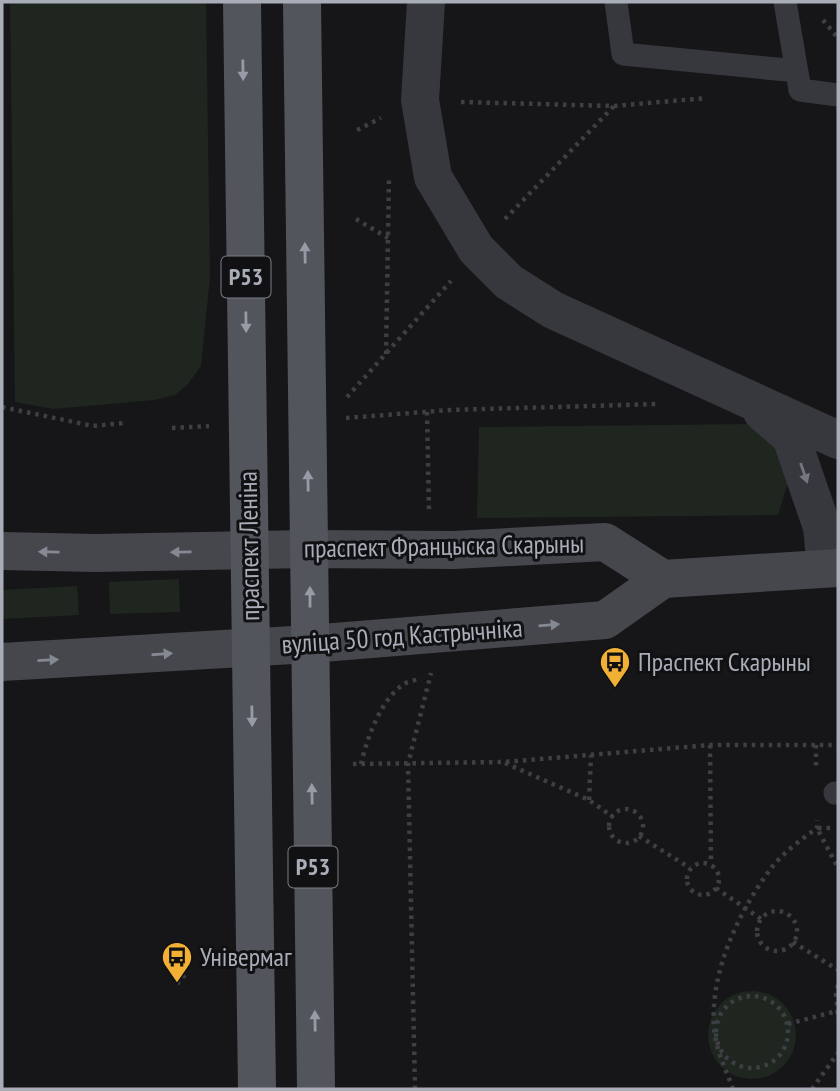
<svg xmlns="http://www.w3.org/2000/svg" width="840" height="1091" viewBox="0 0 840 1091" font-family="'PT Sans Narrow',sans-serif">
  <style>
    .green { fill: #1e261f }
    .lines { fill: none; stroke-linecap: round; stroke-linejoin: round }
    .path { stroke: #3d3f44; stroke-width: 4.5; stroke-dasharray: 3.5 5; stroke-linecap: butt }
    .service { stroke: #37383d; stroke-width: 23 }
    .minor { stroke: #37383d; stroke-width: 38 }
    .secondary { stroke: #45474d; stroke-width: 38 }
    .primary { stroke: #53555c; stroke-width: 38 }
    .oneway { fill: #979ba6 }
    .oneway2 { fill: #757881 }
    .oneway3 { fill: #858993 }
    .labels { text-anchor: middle; stroke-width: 6; stroke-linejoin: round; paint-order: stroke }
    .shield { fill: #111113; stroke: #7b7e86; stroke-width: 2 }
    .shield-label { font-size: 24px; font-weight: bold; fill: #a8adb8 }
    .street-label { font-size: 26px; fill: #a8adb8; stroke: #111113 }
    .poi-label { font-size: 26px; fill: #a8adb8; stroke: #111113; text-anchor: start }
  </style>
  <rect width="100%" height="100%" fill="#161618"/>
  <path class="green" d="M10,2H206L210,277L201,366L188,384L175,395L154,400L53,409L15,402Z
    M749,424L773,438L789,479L778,515L477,518L479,427Z
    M179,579L180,612L110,614L109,582Z
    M77,586L79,615L2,619V590Z
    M708 1035a44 44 0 1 1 88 0a44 44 0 1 1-88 0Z"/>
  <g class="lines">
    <path class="path" d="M823,20L838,38
      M461,102L614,106L707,98
      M357,130L381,118
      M356,219L388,238
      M505,219L614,106
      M386,354L389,177
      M347,397L451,281
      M2,407L93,426L124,423
      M427,412L429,511
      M346,418L450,410L659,404
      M172,428L209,426
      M710,745L711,864
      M816,745V766
      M505,763L589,800L613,817
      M353,764L504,762L710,745H838
      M361,764C367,738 381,699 404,684C408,681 416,680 421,679
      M589,800L591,755
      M609 826a17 17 0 1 1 34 0a17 17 0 1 1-34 0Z
      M830,828H817L838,868
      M639,836L690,868
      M687 879a16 16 0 1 1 32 0a16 16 0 1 1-32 0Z
      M716,888L761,919
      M757 931a20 20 0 1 1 40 0a20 20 0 1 1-40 0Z
      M793,942L838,970
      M177,984L188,971
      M838,985L836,994L838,1019
      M716 1032a36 36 0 1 1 72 0a36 36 0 1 1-72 0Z
      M788,1024L837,1011
      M415,1089L408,764L431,673
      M733,1089C726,1070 715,1048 714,1027C710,971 739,911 772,867C784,852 802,839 817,828V820
      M812,1089L838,1053"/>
    <path class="service" d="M616,2L623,54L797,71
      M785,2L800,90L838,95
      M835,793H838"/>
    <path class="minor" d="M426,2L420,100L433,177L476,249L509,282L553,310L838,440
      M762,412L791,437L822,527L826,568"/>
    <path class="secondary" d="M2,551L96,553L309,549L454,550L605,542L663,579L838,568
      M2,662L310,644L605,620L663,579"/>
    <path class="primary" d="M242,2L257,1089
      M302,2L316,1089"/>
  </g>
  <defs><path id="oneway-solid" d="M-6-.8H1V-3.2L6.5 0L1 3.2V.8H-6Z" transform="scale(1.75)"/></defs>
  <g class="oneway">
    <use href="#oneway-solid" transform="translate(243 70) rotate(89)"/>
    <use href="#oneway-solid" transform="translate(305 253) rotate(-91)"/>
    <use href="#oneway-solid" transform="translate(246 322) rotate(89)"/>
    <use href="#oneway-solid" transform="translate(308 481) rotate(-91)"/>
    <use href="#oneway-solid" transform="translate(310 597) rotate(-90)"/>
    <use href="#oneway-solid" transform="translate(252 716) rotate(89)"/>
    <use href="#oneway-solid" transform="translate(312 794) rotate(-91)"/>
    <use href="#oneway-solid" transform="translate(315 1021) rotate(-91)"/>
  </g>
  <use class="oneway2" href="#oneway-solid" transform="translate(804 473) rotate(71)"/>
  <g class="oneway3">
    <use href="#oneway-solid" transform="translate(49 552) rotate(-179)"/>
    <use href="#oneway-solid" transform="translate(181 552) rotate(179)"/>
    <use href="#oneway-solid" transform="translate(549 625) rotate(-5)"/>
    <use href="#oneway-solid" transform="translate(162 654) rotate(-4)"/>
    <use href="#oneway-solid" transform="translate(48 660) rotate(-3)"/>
  </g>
  <defs>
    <g id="bus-pin" transform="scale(1.575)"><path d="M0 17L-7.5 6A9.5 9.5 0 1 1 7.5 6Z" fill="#f2b134" stroke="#111113"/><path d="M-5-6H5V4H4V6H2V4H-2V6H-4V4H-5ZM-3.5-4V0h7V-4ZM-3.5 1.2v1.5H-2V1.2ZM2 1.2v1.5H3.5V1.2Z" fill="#111"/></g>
  </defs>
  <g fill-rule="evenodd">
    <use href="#bus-pin" x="615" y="662"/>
    <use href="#bus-pin" x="177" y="957"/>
  </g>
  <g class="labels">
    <g class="shield">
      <rect x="221.5" y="256.5" width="49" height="41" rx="5"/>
      <rect x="288.5" y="846.5" width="49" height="41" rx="5"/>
    </g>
    <g class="shield-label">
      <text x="246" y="285">Р53</text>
      <text x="313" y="875">Р53</text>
    </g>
    <g class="street-label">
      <text transform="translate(249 546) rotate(-91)" y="9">праспект Леніна</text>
      <text transform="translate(444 546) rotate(-1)" y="9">праспект Францыска Скарыны</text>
      <text transform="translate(402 636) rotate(-4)" y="9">вуліца 50 год Кастрычніка</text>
    </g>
    <g class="poi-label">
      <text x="638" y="671">Праспект Скарыны</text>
      <text x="200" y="966">Універмаг</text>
    </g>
  </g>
  <rect width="840" height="1091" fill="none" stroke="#a8adb8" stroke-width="7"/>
</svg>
